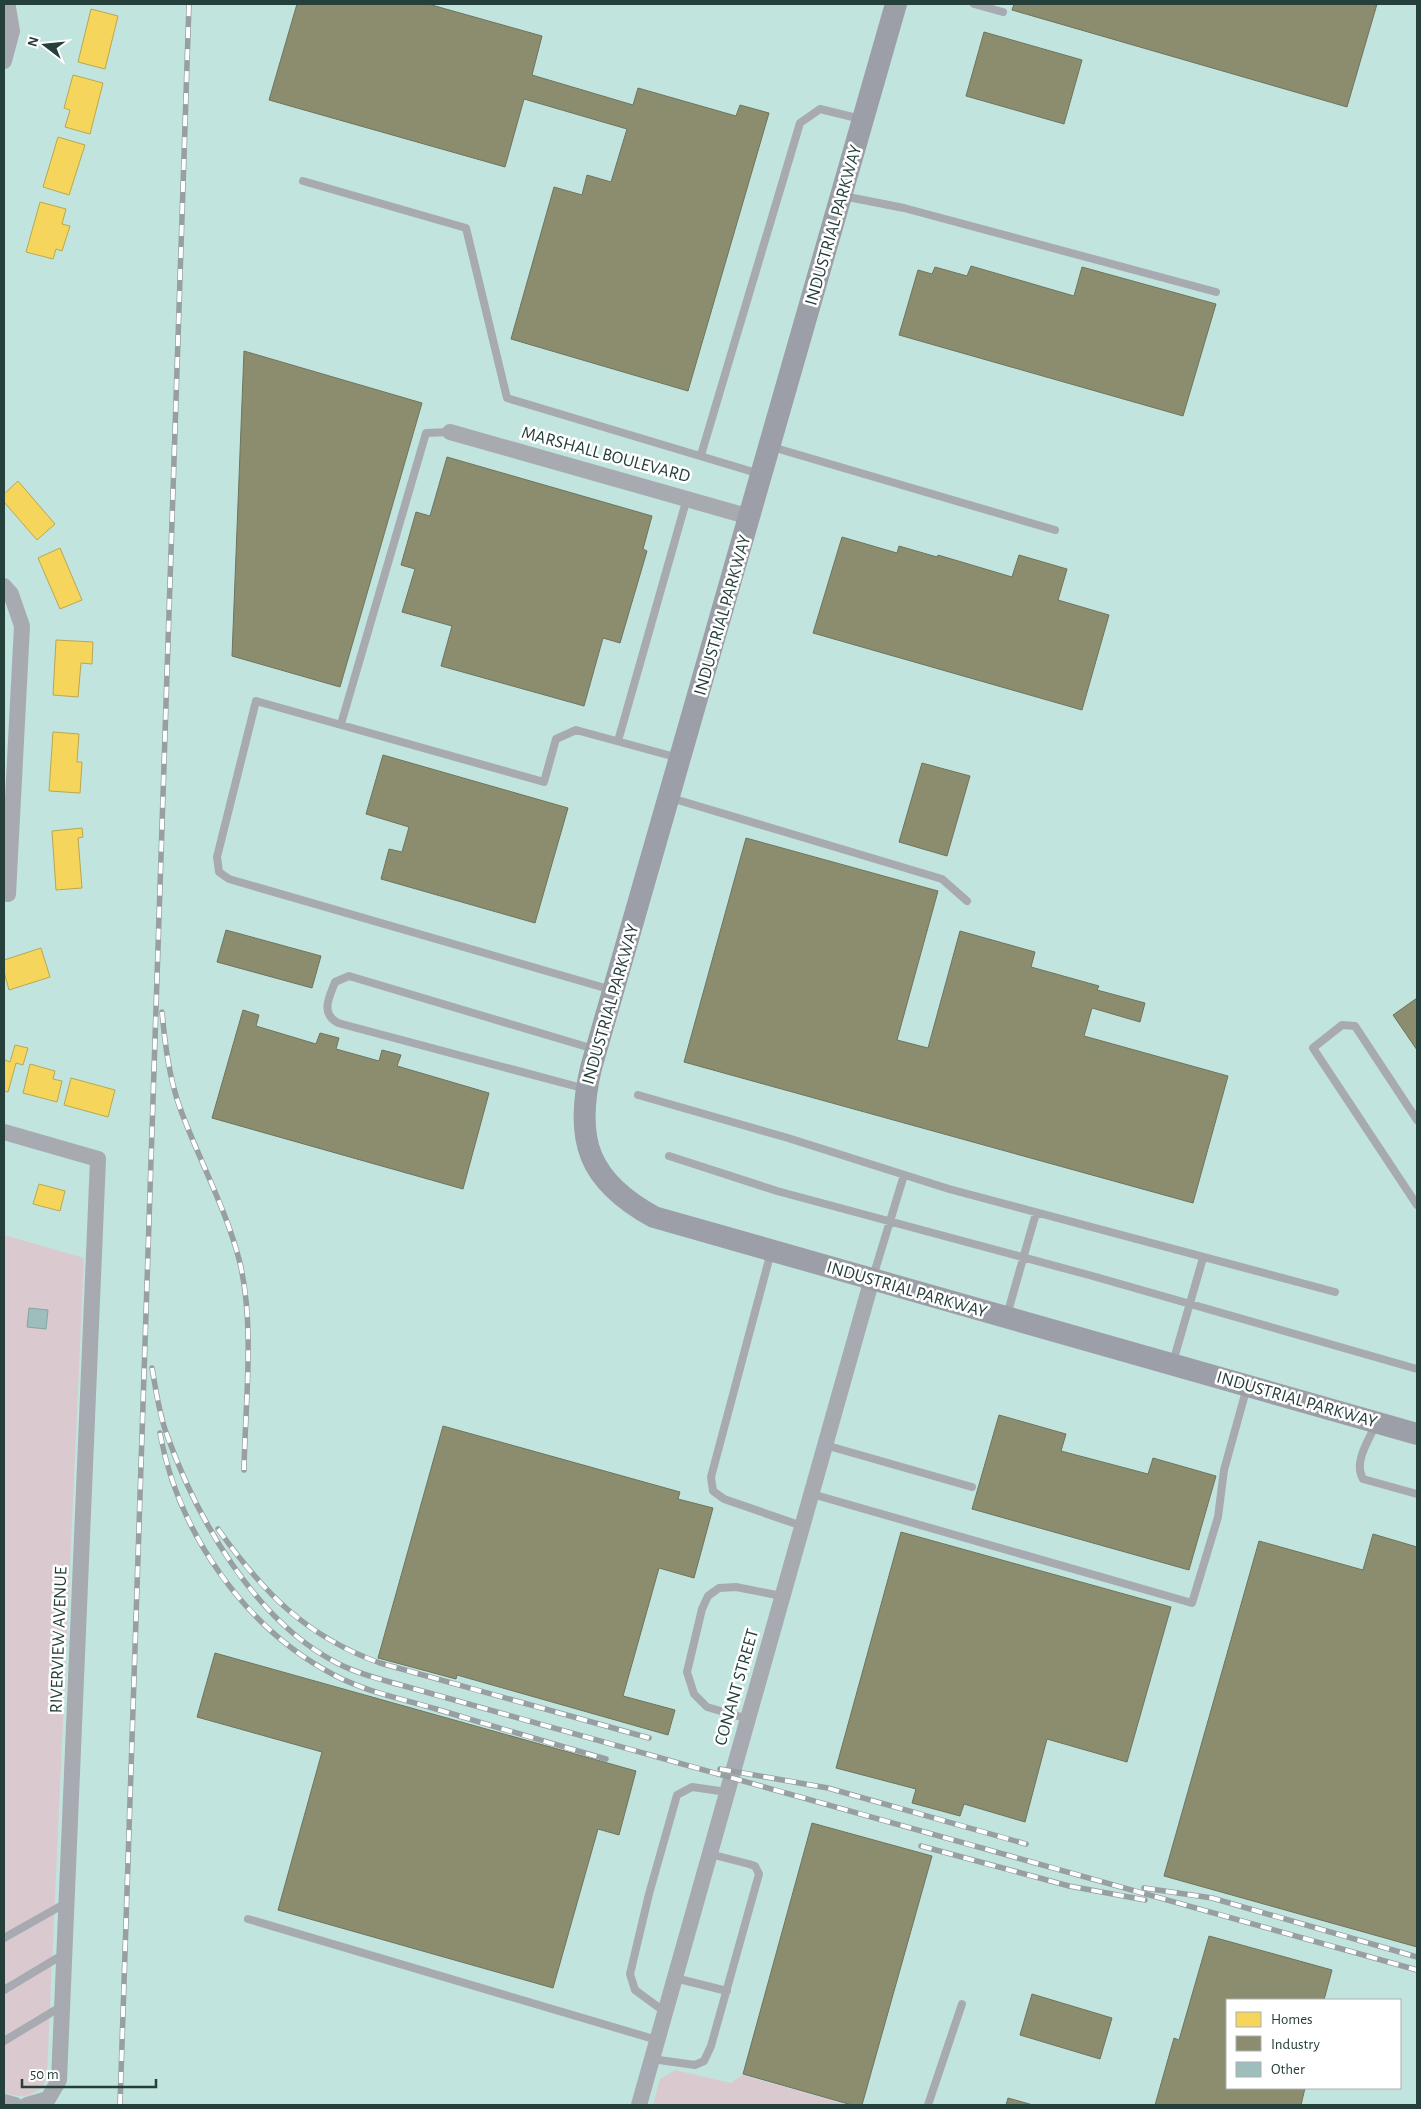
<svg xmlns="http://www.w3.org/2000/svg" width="1421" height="2109" viewBox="0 0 1421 2109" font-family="'Alegreya Sans',sans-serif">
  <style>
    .green { fill: #dacacf }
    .homes { fill: #f6d55c; stroke: #b7a852 }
    .industry { fill: #8c8c6e; stroke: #6d755e }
    .building { fill: #9ebebc; stroke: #88a3a2 }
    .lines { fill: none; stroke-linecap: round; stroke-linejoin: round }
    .lane { stroke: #a8aab1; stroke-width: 8 }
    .street { stroke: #a8aab1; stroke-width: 16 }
    .secondary { stroke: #9d9fa8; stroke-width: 22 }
    .rail-casing { stroke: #979fa2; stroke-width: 5.5 }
    .rail { stroke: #fff; stroke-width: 4; stroke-dasharray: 11; stroke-linecap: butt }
    .labels { text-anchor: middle; stroke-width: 5; stroke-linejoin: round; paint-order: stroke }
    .street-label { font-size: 18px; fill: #253f3a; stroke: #fff }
  </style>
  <rect width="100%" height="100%" fill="#c2e4de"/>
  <path class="green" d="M4,1235L84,1258L47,2074L43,2087C28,2098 22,2098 4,2093Z
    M675,2070L731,2083L742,2075L849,2105H653L660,2079Z"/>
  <path class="homes" d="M91,9L118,16L105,69L78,62Z
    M73,75L103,83L90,134L65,127L70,110L64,108Z
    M58,137L85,145L69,195L43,187Z
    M40,202L66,209L62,224L70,226L62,251L56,249L53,259L26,252Z
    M18,481L55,524L37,540L4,502V494Z
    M60,548L82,600L60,609L38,558Z
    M56,640L93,642L92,664L81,663L78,697L53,695Z
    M53,732L79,734L77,762H82L80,793L49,791Z
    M82,828L83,837L78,838L82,888L56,890L52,831Z
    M41,948L50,977L9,990L4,972V960Z
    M15,1045L28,1048L23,1065L16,1063L8,1092L4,1091V1063L5,1060L10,1062Z
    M30,1064L55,1071L53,1079L62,1081L57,1102L23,1093Z
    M71,1078L115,1090L108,1117L64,1105Z
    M39,1184L65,1191L60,1211L33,1204Z"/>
  <path class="industry" d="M297,4H428L542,36L532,75L633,105L638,88L736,116L740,105L769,113L688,391L511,339L554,187L582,195L587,175L611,182L627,129L524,99L505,167L269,100Z
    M1014,4H1377L1347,107L1012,10Z
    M984,32L1082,60L1064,124L966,96Z
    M971,266L1074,296L1082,267L1216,304L1183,416L899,335L918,270L932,274L935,267L967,276Z
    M244,351L422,403L340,687L232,656Z
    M447,457L652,516L643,549L647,551L620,643L603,638L584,706L441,666L452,626L402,612L415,569L401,565L416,512L430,516Z
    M842,537L897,553L899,546L937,557L938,555L1012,577L1019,555L1067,569L1058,600L1109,615L1082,710L813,633Z
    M383,755L568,808L535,923L381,879L389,849L402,852L409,827L366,814Z
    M922,763L970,776L947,856L899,842Z
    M746,838L938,891L897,1040L928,1048L960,931L1035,952L1031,967L1099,986L1097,990L1145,1003L1140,1022L1092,1008L1084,1036L1228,1076L1193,1203L684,1062Z
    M226,930L321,956L312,988L217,962Z
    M1417,998V1050L1393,1015Z
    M243,1010L259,1015L256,1026L316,1044L320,1033L339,1038L336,1049L379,1061L382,1050L401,1055L397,1066L489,1093L463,1189L212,1118Z
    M999,1415L1066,1434L1061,1451L1148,1474L1153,1458L1216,1476L1189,1570L972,1509Z
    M443,1426L680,1492L678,1499L713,1508L694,1578L659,1568L623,1696L675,1710L668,1735L457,1675L456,1679L378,1658Z
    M901,1532L1171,1607L1127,1762L1047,1739L1025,1822L964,1804L960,1816L912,1803L916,1789L836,1768Z
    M1373,1534L1417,1547V1947L1164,1876L1259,1541L1363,1570Z
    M215,1653L636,1771L619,1835L598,1829L553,1988L278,1910L322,1752L197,1717Z
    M812,1823L932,1856L862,2105H852L743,2074Z
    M1209,1936L1332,1970L1324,2000H1227V2088H1305L1301,2105H1155L1174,2038L1179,2040Z
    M1032,1994L1112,2018L1100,2059L1020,2035Z
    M1008,2098L1033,2105H1006Z"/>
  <path class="building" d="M29,1308L48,1310L46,1329L27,1327Z"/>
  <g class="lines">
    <path class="lane" d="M974,4L1003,12
      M303,181L466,228L507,398L760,474
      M843,196L904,208L1216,292
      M772,447L1055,530
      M701,455L800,123L820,109L861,119
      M341,724L426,433L450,432
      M618,741L687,498
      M671,798L942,879L967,901
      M612,990L229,879L219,872L217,857L256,701L544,782L556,739L576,730L679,758
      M586,1089L338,1023C320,1013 329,998 335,982L349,976L594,1049
      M638,1095L788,1138L949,1189L1335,1292
      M1417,1120L1355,1026L1342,1025L1313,1048L1417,1205
      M669,1156L777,1191L1089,1275L1417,1369
      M771,1252L711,1477L713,1491L724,1499L802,1526
      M873,1277L904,1175
      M1007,1315L1036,1213
      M1173,1362L1203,1258
      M1376,1424C1369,1440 1353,1462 1363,1479L1417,1494
      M825,1445L972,1487
      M812,1494L1192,1603L1218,1517L1224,1470L1247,1387
      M748,1719L707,1707L694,1694L687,1672L702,1609L708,1596L719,1588L736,1587L782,1596
      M248,1919L657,2040
      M4,1938L66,1903
      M675,1978L727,1991
      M4,1990L64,1954
      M665,2012L635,1990L630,1974L649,1894L677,1795L692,1787L727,1792
      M4,2041L62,2006
      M652,2059L695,2065L704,2061L711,2046L759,1874L755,1866L749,1864L710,1854
      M928,2105L962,2004"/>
    <path class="street" d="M4,4L8,7L12,31L4,61
      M450,432L750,517
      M4,586L11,594L22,626L8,894L4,892
      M4,1132L98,1159L59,2080L48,2099L27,2105
      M4,2102L15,2105
      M639,2105L872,1279"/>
    <path class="secondary" d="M896,4L591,1068C574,1140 588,1181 654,1217L1417,1434"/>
    <g class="rail-casing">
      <path id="rail" d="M162,1012C165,1044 169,1077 180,1108C199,1160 226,1208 240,1263C255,1327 245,1405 244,1470
        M152,1368C156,1390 159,1414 167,1435C197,1519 255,1621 337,1663C354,1672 372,1677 390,1682L1417,1970
        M160,1433C178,1533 246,1630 336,1676C367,1692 403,1699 436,1709C493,1726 549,1743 606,1759
        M218,1529C263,1592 305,1636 380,1663L649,1738
        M720,1769L828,1788L1026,1844
        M921,1846L1069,1886L1145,1900
        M1144,1888L1212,1898L1417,1957
        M120,2105L189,4"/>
    </g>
    <use href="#rail" class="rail"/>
  </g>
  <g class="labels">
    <g class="street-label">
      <text transform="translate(833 225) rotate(-74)" y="6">INDUSTRIAL PARKWAY</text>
      <text transform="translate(606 454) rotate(15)" y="6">MARSHALL BOULEVARD</text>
      <text transform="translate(722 615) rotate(-74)" y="6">INDUSTRIAL PARKWAY</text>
      <text transform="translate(610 1004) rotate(-74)" y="6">INDUSTRIAL PARKWAY</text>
      <text transform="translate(907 1289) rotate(16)" y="6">INDUSTRIAL PARKWAY</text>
      <text transform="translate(1297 1399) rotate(16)" y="6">INDUSTRIAL PARKWAY</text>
      <text transform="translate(58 1640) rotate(-88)" y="6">RIVERVIEW AVENUE</text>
      <text transform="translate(736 1687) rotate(-74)" y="6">CONANT STREET</text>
    </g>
  </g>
  <rect width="1421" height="2109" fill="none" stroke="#253f3a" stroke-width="10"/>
  <rect x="1226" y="1999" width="175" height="90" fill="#ffffff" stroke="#a8b2b0"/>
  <rect x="1236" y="2012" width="25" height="15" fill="#f6d55c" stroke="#a8b2b0"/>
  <text x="1271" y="2024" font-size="15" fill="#253f3a">Homes</text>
  <rect x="1236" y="2036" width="25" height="15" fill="#8c8c6e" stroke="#a8b2b0"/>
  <text x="1271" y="2049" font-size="15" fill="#253f3a">Industry</text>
  <rect x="1236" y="2062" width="25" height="15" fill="#9ebebc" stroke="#a8b2b0"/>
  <text x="1271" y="2074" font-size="15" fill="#253f3a">Other</text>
  <g transform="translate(45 45) rotate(286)" stroke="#ffffff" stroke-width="4" paint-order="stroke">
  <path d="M0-4L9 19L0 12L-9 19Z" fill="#253f3a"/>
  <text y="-8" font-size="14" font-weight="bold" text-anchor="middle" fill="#253f3a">N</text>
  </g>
  <path d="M22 2079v8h134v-8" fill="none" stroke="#253f3a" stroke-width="2.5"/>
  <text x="30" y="2079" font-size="15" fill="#253f3a" stroke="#ffffff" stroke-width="4" paint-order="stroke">50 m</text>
</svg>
